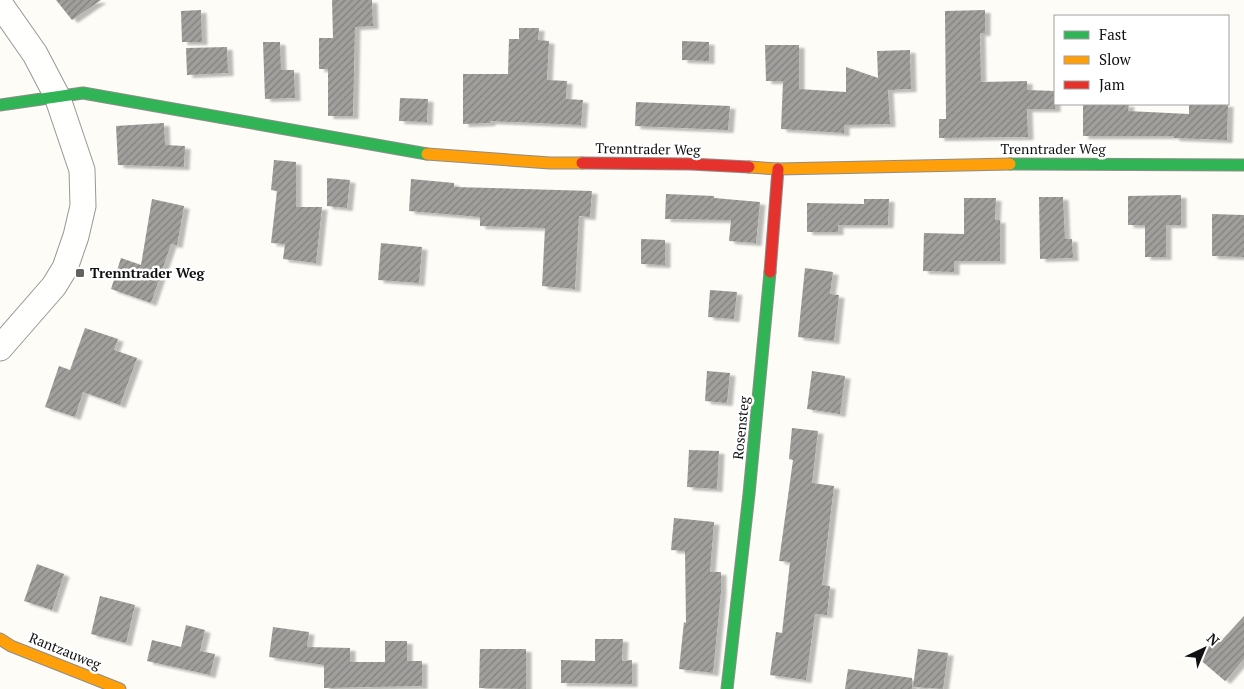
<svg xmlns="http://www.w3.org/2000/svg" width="1244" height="689" viewBox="0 0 1244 689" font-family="'PT Serif',serif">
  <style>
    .building { fill: url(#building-hatch); filter: url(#shadow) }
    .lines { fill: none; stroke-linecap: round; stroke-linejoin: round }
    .street-casing { stroke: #979795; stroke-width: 27 }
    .fast-casing { stroke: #8e8d8b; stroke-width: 13 }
    .slow-casing { stroke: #8e8d8b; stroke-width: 13 }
    .jam-casing { stroke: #8e8d8b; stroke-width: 13 }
    .street { stroke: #fffffe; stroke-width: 25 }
    .fast { stroke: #30b455; stroke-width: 11 }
    .slow { stroke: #ff9f0a; stroke-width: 11 }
    .jam { stroke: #e5322d; stroke-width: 11 }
    .poi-dot { fill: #646362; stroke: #fff; stroke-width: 2 }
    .labels { text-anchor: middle; stroke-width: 5; stroke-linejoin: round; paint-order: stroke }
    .street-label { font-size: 14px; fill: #111; stroke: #fff }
    .poi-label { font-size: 14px; font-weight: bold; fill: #111; stroke: #fff; text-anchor: start }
  </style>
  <defs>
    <pattern id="building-hatch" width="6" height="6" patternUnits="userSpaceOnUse" patternTransform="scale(1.25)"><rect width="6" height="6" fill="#a19f9c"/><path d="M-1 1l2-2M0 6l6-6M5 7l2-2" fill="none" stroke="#82807e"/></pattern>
    <filter id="shadow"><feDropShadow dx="5.5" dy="3" stdDeviation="1" flood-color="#0004"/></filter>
  </defs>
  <rect width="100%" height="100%" fill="#fdfcf7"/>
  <path class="building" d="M56,0H101L72,20Z
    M332,0H372L373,26L355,27L353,116H328V69H319V38H333Z
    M201,10L202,42H182L181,11Z
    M985,10V33H980L981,82L1027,81V90L1055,91V109H1027L1028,137L939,138V119H946L945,11Z
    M519,28H539L538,40L549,41L547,80L567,81L566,99L583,100L581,125L490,121V123L463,124V74H508L509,39H519Z
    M682,41L709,42V61L682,60Z
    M263,42H280L281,70H294L295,98L265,99Z
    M765,45H799V89L846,92V67L878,78L877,51L910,50L911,89L888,90L890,124L844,125V133L781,129L783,81H766Z
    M227,47L228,73L187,75L186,48Z
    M400,98L428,99L427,122L399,121Z
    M636,102L730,106L728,130L635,126Z
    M1083,104H1129L1128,111L1189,114V104H1228L1227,140L1174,138V136H1083Z
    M164,123L165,145L185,146L184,167L118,165L116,126Z
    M274,160L296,162V207H322L316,263L283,259L285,244L271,243L277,191L271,190Z
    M327,178L350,180L347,208L327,206Z
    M411,179L454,183V187L592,191L590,217L579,216L575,289L542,286L545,228L480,226V217L409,211Z
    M666,194L714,196V198L760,202L756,243L729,241L731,220L665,219Z
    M1181,195V225H1166V257H1145V225H1128V196Z
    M1039,197H1063L1065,239H1072L1073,258L1040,259Z
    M964,198H996L995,220H1000V261H954V272L923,271L924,233L964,234Z
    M152,199L184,206L177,245L171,244L151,303L111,289L121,258L141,265Z
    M864,199H889L888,225H838V232H807V203L864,204Z
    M1212,214L1244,215V257L1212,256Z
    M641,239L665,240V265L641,264Z
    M381,243L422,247L419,283L378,280Z
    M805,268L833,272L830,294L839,295L834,341L798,337Z
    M710,290L737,292L734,319L708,317Z
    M85,328L118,339L114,350L137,358L120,405L83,392L75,417L45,407L59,366L70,370Z
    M707,371L730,373L727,403L705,401Z
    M812,371L845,376L840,414L807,409Z
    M792,428L818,431L812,483L834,486L822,585L830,586L827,615L815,614L806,680L770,675L776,632L782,633L790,562L779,561L793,460L789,459Z
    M689,450L719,451L717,489L687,487Z
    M674,518L714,522L710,572H721V592L713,673L679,669L684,622L686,623L685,551L671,550Z
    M37,564L64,574L52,610L24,601Z
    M100,596L135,605L126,643L91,634Z
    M1244,616V659L1225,681L1197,657L1215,635L1222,640Z
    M186,625L205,630L200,651L215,654L210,675L147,661L152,640L181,647Z
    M273,627L309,632L307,647L350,648V662H385V641H407V661H422V686L324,688V665L269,657Z
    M595,639H623L622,661L632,660V684L561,683V660L595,661Z
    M480,649H526V689L479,688Z
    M918,649L948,653L943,689L913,687Z
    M848,669L912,678V689H845Z"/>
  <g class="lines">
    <g class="street-casing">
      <path id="street" d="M0,4L35,54L57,96L82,170L83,206L76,236L65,268L54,286L0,348"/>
    </g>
    <g class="fast-casing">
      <path id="fast" d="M0,105L83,93L427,154
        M1010,164L1244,165
        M727,689L749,494L770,272"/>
    </g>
    <g class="slow-casing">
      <path id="slow" d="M427,154L550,163H582
        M749,167L778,169L1010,164
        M0,639L11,646L120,689"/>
    </g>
    <g class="jam-casing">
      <path id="jam" d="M582,163L690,164L749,167
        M770,272L778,169"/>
    </g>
    <use href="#street" class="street"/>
    <use href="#fast" class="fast"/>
    <use href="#slow" class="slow"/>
    <use href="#jam" class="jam"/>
  </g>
  <rect class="poi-dot" x="75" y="268" width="10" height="10" rx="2.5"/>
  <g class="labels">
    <g class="street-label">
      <text transform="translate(648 149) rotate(1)" y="5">Trenntrader Weg</text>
      <text x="1053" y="154">Trenntrader Weg</text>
      <text transform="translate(741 428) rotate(-84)" y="5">Rosensteg</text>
      <text transform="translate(65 651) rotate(22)" y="5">Rantzauweg</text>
    </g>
    <g class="poi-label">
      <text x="90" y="278">Trenntrader Weg</text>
    </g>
  </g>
  <rect x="1054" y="15" width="175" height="90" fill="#ffffff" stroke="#a0a0a0"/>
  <rect x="1064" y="31" width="25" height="8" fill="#30b455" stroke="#a0a0a0"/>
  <text x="1099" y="40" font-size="15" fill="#111111">Fast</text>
  <rect x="1064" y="56" width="25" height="8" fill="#ff9f0a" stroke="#a0a0a0"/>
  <text x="1099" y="65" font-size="15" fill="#111111">Slow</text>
  <rect x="1064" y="81" width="25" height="8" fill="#e5322d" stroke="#a0a0a0"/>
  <text x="1099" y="90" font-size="15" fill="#111111">Jam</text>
  <g transform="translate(1204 649) rotate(44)" stroke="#ffffff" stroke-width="4" paint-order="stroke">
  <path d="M0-4L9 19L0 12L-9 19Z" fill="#111111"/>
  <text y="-8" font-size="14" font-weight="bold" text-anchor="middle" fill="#111111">N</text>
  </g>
</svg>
